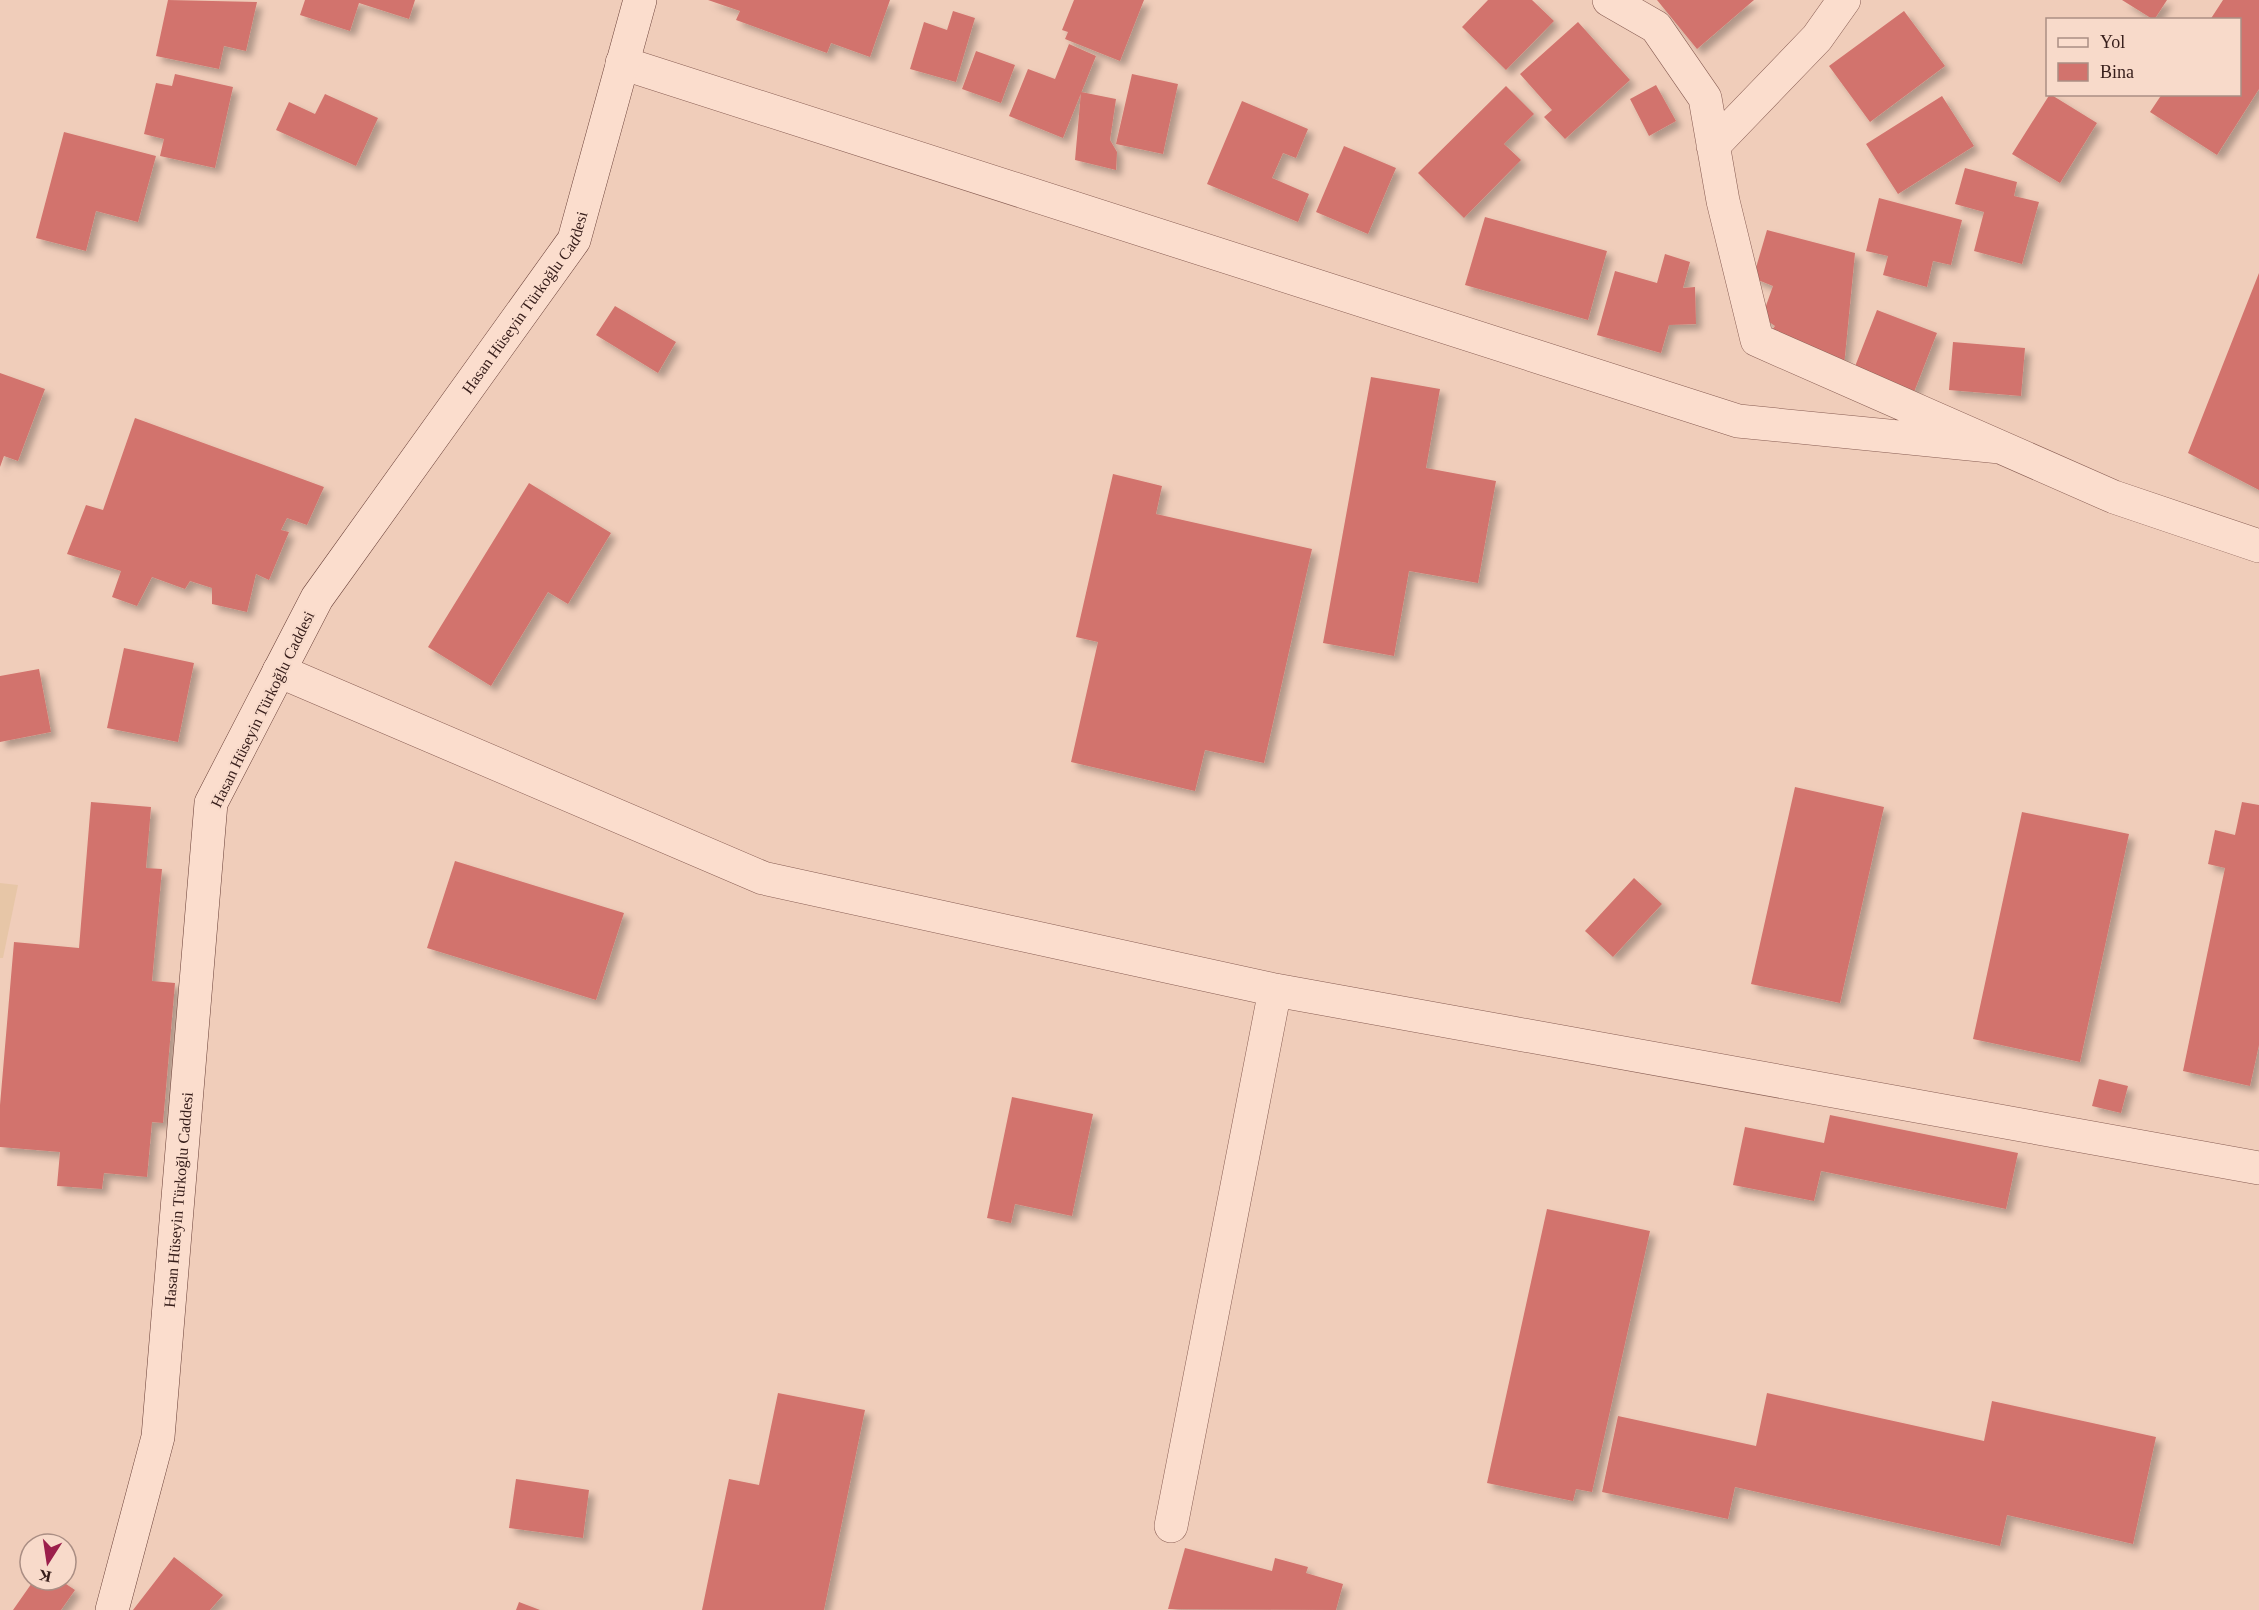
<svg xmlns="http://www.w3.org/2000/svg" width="2259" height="1610" viewBox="0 0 2259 1610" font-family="'Times New Roman',serif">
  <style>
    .farmland { fill: #e7c6a7 }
    .building { fill: #d2736d; filter: url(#shadow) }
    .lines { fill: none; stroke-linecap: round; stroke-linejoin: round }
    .street-casing { stroke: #885d53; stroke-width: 34 }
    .secondary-casing { stroke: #693f37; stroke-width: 34 }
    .street { stroke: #fbddcd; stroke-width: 33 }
    .secondary { stroke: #fbddcd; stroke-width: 33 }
    .labels { text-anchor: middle; stroke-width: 4.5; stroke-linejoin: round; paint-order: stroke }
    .street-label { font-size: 16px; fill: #361d1a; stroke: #f8daca }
  </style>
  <defs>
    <filter id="shadow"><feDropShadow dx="5.5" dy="5.5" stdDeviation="3" flood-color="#0004"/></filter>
  </defs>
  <rect width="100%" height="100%" fill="#f0cdba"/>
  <path class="farmland" d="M0,883L18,885L3,958H0Z"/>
  <path class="building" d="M168,0L257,2L246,51L224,46L219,69L156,56Z
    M305,0H415L409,19L359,3L350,31L300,15Z
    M708,0H890L870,57L831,43L827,53L736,20L740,11Z
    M1074,0H1144L1120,61L1065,39L1068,32L1062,30Z
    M1488,0H1532L1554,21L1506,70L1462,27Z
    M1657,0H1754L1697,49Z
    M2122,0H2167L2154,20Z
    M2223,0H2259V89L2217,155L2150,112L2162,94H2240V20H2210Z
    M953,11L975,18L956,82L910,69L924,22L947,30Z
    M1904,11L1945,66L1870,122L1829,66Z
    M1578,22L1630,80L1565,139L1544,117L1552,110L1520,74Z
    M1069,44L1096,56L1063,138L1009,116L1028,69L1055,79Z
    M976,51L1015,65L1001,103L962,89Z
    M175,74L233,87L215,168L160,156L164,139L144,134L156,83L172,86Z
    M1132,74L1178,84L1163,154L1116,144Z
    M1656,85L1676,121L1649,136L1630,99Z
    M1506,86L1534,114L1504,144L1521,160L1464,218L1418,173Z
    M1081,92L1116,99L1110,140L1117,152L1116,170L1075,160Z
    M325,94L378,118L356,166L276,130L289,102L315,114Z
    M2050,94L2097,123L2060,183L2012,154Z
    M1942,96L1974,146L1898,194L1866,144Z
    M1242,101L1308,129L1296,158L1283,153L1272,178L1309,194L1298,222L1207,184Z
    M64,132L156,156L138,222L96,211L86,251L36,238Z
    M1344,146L1396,168L1368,234L1316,212Z
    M1965,168L2017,182L2014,196L2039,202L2022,264L1974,251L1984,212L1955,204Z
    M1879,198L1962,220L1951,265L1933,261L1927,287L1883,275L1888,256L1866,251Z
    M1485,217L1607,251L1588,320L1465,285Z
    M1767,230L1855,253L1844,366L1769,334L1775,326L1762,317L1773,286L1753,278Z
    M1665,254L1690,262L1683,288L1695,287L1696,324L1669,325L1661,353L1597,335L1615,271L1657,283Z
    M2259,273V490L2188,453Z
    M615,306L676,342L658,373L596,335Z
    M1877,310L1937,333L1914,392L1854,369Z
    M1953,342L2025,348L2021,396L1949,390Z
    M0,373L45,389L18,461L4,456L0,467Z
    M1371,377L1440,389L1426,468L1496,481L1478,583L1409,571L1394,656L1323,643Z
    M135,418L324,487L307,525L287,518L281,530L289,532L269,580L256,574L247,612L212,604V588L190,581L185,589L152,577L137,606L112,597L121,571L67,554L86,505L103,510Z
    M1113,474L1162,486L1156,514L1312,549L1264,763L1205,750L1195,791L1071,762L1098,642L1076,637Z
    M529,483L611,533L568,604L548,592L491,686L428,647Z
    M124,648L194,663L178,742L107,728Z
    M39,669L51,732L0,742V676Z
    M1795,787L1884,807L1840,1003L1751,984Z
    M91,802L151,807L146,868L162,869L152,981L175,983L163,1123L152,1122L147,1177L104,1173L102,1189L57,1186L60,1152L0,1147V1105L14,942L79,948Z
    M2242,802L2259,805V1045L2250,1086L2183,1071L2225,868L2208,864L2215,830L2235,835Z
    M2022,812L2129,834L2080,1062L1973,1039Z
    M455,861L624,913L596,1000L427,948Z
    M1634,878L1662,904L1613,957L1585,931Z
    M2099,1079L2128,1086L2121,1113L2092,1106Z
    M1012,1097L1093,1114L1072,1216L1015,1204L1011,1223L987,1218Z
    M1830,1115L2018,1153L2006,1209L1821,1171L1814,1201L1733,1185L1745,1127L1824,1143Z
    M1547,1209L1650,1231L1592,1492L1576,1489L1573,1501L1487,1483Z
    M778,1393L865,1410L824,1610H702L729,1479L759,1485Z
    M1767,1393L1984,1441L1992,1401L2156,1437L2133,1544L2007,1515L2000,1546L1735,1487L1728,1519L1602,1492L1618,1416L1756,1446Z
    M516,1479L589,1490L583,1538L509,1528Z
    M1185,1548L1272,1571L1275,1558L1308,1567L1306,1573L1343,1584L1336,1610L1168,1609Z
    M174,1557L223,1595L210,1610H133Z
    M34,1580H60L75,1590L61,1610H13Z
    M519,1602L540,1610H516Z"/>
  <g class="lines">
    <g class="street-casing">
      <path id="street" d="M1609,0L1656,27L1705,98L1723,201L1757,340L2114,497L2259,546
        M622,63L1738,421L2000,447
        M1713,146L1817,38L1844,0
        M279,671L763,878L1275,990L2259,1168
        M1171,1526L1275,990"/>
    </g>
    <g class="secondary-casing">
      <g id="secondary">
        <path id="s1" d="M112,1610L158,1437L211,803L317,598L574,240L640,0"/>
      </g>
    </g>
    <use href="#street" class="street"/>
    <use href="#secondary" class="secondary"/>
  </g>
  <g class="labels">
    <g class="street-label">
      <text dy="6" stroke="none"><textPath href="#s1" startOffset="1408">Hasan Hüseyin Türkoğlu Caddesi</textPath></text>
      <text transform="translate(262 709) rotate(-64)" y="6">Hasan Hüseyin Türkoğlu Caddesi</text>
      <text dy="6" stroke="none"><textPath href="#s1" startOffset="417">Hasan Hüseyin Türkoğlu Caddesi</textPath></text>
    </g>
  </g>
  <rect x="2046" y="18" width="195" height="78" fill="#f8daca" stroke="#aa8e84" stroke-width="1.5"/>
  <rect x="2058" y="38" width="30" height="9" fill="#fbddcd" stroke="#aa8e84" stroke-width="1.5"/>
  <text x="2100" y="48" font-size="18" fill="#361d1a">Yol</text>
  <rect x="2058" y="63" width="30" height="18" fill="#d2736d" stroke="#aa8e84" stroke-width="1.5"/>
  <text x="2100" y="78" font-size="18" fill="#361d1a">Bina</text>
  <g transform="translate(48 1562) rotate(192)"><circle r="28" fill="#f8daca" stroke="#aa8e84" stroke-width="1.5"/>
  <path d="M0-4.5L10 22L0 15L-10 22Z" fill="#9b1f4b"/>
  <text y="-9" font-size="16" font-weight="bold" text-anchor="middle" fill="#361d1a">K</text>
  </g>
</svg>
